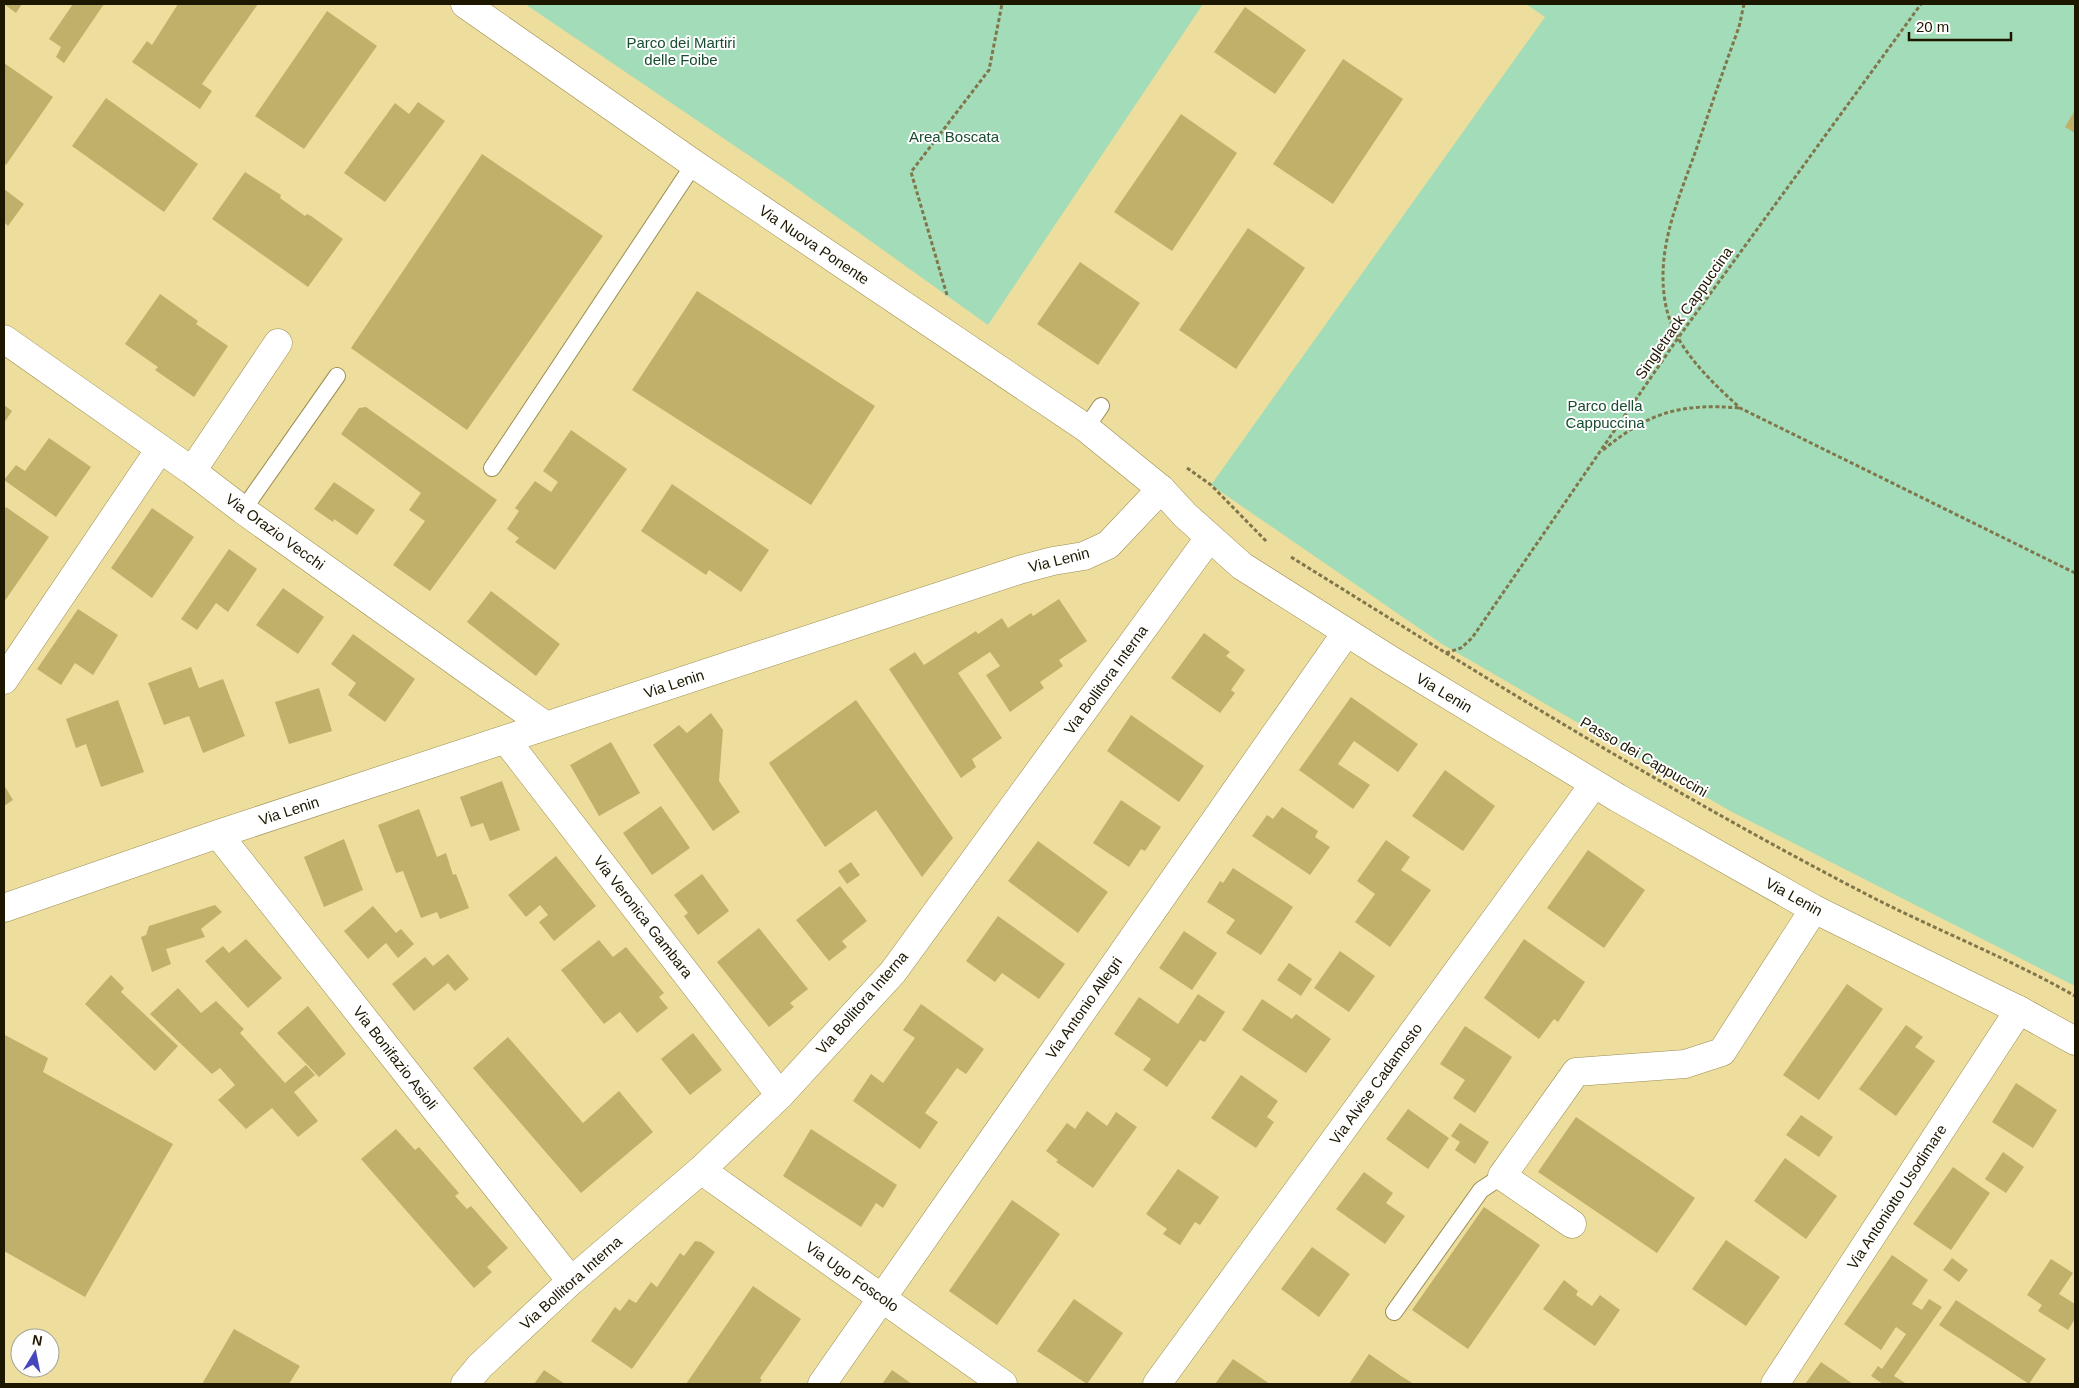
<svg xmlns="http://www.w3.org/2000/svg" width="2079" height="1388" viewBox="0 0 2079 1388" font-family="Helvetica,sans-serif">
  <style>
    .green { fill: #a3dcb8 }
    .building { fill: #c1b06a }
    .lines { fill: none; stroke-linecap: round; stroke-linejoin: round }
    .service-casing { stroke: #9c8d50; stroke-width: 18 }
    .minor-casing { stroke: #9c8d50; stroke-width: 29 }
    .tertiary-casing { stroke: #9c8d50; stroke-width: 29 }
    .path { stroke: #80764b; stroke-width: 3; stroke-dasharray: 4 2.5; stroke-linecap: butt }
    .service { stroke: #fff; stroke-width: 16 }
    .minor { stroke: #fff; stroke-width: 28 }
    .tertiary { stroke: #fff; stroke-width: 28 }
    .labels { text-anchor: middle; stroke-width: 4; stroke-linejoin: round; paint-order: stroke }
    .park-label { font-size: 15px; fill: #184c30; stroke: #fefefe }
    .street-label { font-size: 15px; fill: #1d1700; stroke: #fefefe }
  </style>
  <rect width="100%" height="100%" fill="#edde9e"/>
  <path class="green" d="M525,4H1203L988,325L788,182Z
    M1526,4H2075V986L1732,812L1442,644L1211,485L1545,17Z"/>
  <path class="building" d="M4,4H22L16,13Z
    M73,4H104L64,63L56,57L61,47L49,39Z
    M178,4H258L202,84L212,91L200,109L132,62L147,41L152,45Z
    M1245,7L1306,50L1275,94L1214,52Z
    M327,11L377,46L304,149L255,116Z
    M1343,59L1403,99L1333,204L1273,164Z
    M4,63L53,97L6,165L4,164Z
    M106,98L198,164L164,212L72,146Z
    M418,102L445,121L385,202L344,173L395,103L409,114Z
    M2075,110V133L2065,127Z
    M1181,114L1237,153L1172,251L1114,212Z
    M482,154L603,236L467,430L351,348Z
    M245,172L281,195L280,198L305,216L307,214L311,216L343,239L308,287L212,219Z
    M4,189L24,204L8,226L4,222Z
    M1248,228L1305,268L1236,369L1179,330Z
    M1080,262L1140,303L1098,365L1037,324Z
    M697,291L875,406L811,505L632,390Z
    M160,294L198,321L196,324L228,346L194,397L155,370L158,367L125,344Z
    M4,405L12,411L4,423Z
    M366,407L497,500L430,591L393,565L425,521L409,510L421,493L341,434L359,408Z
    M571,430L627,469L555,570L515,542L519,538L507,529L519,511L515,508L535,481L551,492L558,482L543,471Z
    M49,438L91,467L56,517L4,480L16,465L25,471Z
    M334,482L375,510L357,535L334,519L333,522L314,509Z
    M672,484L769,550L741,592L709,570L706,575L641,531Z
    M6,507L49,537L4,602V510Z
    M152,508L194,537L152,598L111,568Z
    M229,549L257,569L228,612L216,603L197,630L181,619Z
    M283,588L324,617L298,654L256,625Z
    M491,591L560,644L536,676L467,622Z
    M1059,599L1087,641L1059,660L1063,666L1040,682L1044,688L1010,712L986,675L1000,666L990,652L958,673L1002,738L972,759L976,767L961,778L889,669L915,652L924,665L976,631L978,634L1002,618L1008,628L1031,613L1033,616Z
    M78,609L118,635L93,675L75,663L61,685L37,669Z
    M1204,633L1230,652L1226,656L1245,670L1231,690L1235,693L1220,713L1171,678Z
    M353,634L415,679L385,722L348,695L356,683L331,664Z
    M191,667L199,688L223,679L245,736L203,753L189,716L164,725L148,683Z
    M319,688L332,731L289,744L275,702Z
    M1351,697L1418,744L1398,772L1354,741L1338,764L1370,785L1353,809L1299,770Z
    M118,700L144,772L101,787L86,744L76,748L66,719Z
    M856,700L953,838L922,877L876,810L825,847L769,763Z
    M711,713L723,730L719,781L740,812L713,831L653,745L679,725L687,733Z
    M1131,715L1204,766L1179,802L1107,751Z
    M611,742L640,793L599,816L570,765Z
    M1445,770L1495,806L1463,851L1412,816Z
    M502,781L520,830L490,841L483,823L471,827L460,797Z
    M4,785L13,800L4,806Z
    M1121,800L1161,827L1145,851L1141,849L1129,867L1093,843Z
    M661,806L690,848L652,875L623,833Z
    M1282,807L1318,831L1315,837L1330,847L1310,875L1252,836L1267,815L1273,819Z
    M419,809L437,857L446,853L453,875L456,874L469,908L440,919L437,912L421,918L403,871L396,873L378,825Z
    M344,839L363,890L324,907L304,857Z
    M1386,840L1410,857L1401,870L1431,890L1390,947L1355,922L1375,894L1357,881Z
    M1038,841L1108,892L1078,933L1008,881Z
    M1588,850L1645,890L1604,948L1547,908Z
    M556,856L596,906L554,941L539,922L548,915L540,905L526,917L508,895Z
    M851,862L860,875L847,884L838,871Z
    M1233,868L1293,907L1261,955L1226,933L1235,920L1207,902L1220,881L1223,883Z
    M702,874L729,911L698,935L684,916L688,913L674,895Z
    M840,886L867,921L842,941L847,947L829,961L796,920Z
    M215,905L222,912L201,929L205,937L166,949L171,964L152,972L141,937L146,935L149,926Z
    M373,906L396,933L401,929L414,944L398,958L386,943L368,959L344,931Z
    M998,916L1065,964L1039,999L1002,973L995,982L966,961Z
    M759,928L808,989L790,1003L794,1007L769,1027L717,962Z
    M1184,931L1217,953L1192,990L1159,968Z
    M246,939L282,978L248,1008L205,961L223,946L229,953Z
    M1524,939L1585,982L1558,1022L1554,1019L1539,1039L1484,998Z
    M599,940L613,957L626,947L664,993L659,997L668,1008L637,1033L620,1012L604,1024L561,970Z
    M1340,951L1375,976L1349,1012L1314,988Z
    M448,954L469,979L455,991L448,983L414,1011L392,984L425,957L433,966Z
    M1289,963L1312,979L1301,996L1277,980Z
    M111,975L124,988L121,992L178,1046L155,1071L85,1004Z
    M1847,984L1883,1009L1819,1100L1783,1075Z
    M178,988L201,1013L216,1001L244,1029L240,1033L285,1083L306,1065L315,1075L294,1092L318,1121L298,1137L272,1108L246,1129L218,1100L235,1085L220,1068L212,1074L150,1014Z
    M1198,994L1225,1012L1205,1042L1200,1040L1167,1087L1143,1070L1151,1059L1114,1034L1139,997L1178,1024Z
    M1262,999L1292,1019L1296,1014L1331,1039L1306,1073L1242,1030Z
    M921,1004L984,1049L966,1074L957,1068L925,1113L938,1122L920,1149L853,1101L871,1074L883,1083L915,1038L903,1030Z
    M308,1006L346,1054L319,1077L277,1033Z
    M1906,1025L1923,1037L1915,1047L1935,1061L1896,1116L1859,1089Z
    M1465,1026L1512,1057L1475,1113L1453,1098L1465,1080L1440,1064Z
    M693,1033L722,1070L690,1095L661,1059Z
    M5,1035L48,1058L43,1072L173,1144L85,1297L4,1251Z
    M508,1037L583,1123L619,1091L653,1132L581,1193L473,1068Z
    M1241,1075L1278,1101L1267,1117L1274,1122L1256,1148L1211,1118Z
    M2016,1083L2057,1110L2033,1148L1992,1122Z
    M1408,1109L1449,1138L1428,1169L1386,1139Z
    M1087,1111L1107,1126L1116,1112L1137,1127L1093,1188L1056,1162L1058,1160L1046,1151L1067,1123L1075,1129Z
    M1801,1115L1833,1137L1819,1157L1786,1135Z
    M1576,1117L1695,1198L1657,1253L1538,1172Z
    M1460,1123L1489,1142L1475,1164L1455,1150L1460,1142L1451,1136Z
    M396,1129L415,1150L419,1147L459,1193L455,1196L467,1209L471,1206L508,1248L487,1267L492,1272L474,1288L361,1159Z
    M811,1129L897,1185L883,1208L876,1203L861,1227L783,1176Z
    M2003,1152L2024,1167L2006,1193L1985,1179Z
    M1785,1158L1837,1196L1806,1239L1754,1201Z
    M1953,1167L1990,1193L1951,1250L1913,1224Z
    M1178,1169L1219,1197L1200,1225L1195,1222L1180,1245L1163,1234L1167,1229L1146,1214Z
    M1364,1172L1393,1193L1386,1203L1405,1216L1385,1244L1336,1209Z
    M1012,1200L1060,1234L997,1325L949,1291Z
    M1484,1207L1540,1245L1468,1349L1412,1310Z
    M1726,1240L1780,1277L1746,1326L1692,1289Z
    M695,1241L701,1242L715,1252L632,1369L591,1341L615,1307L620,1311L629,1299L636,1303L651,1282L657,1287L680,1253L684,1256Z
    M1312,1247L1350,1274L1319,1317L1281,1289Z
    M1892,1255L1928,1280L1912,1304L1922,1310L1929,1299L1942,1307L1894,1376L1907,1384H1883L1871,1376L1878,1366L1882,1369L1906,1334L1896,1327L1881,1350L1844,1324Z
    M1952,1258L1968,1270L1959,1282L1943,1270Z
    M2051,1259L2073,1273L2059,1294L2075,1304V1319L2068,1330L2038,1311L2042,1305L2027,1295Z
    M1564,1280L1578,1291L1576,1295L1592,1306L1600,1295L1620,1310L1595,1346L1543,1309Z
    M753,1286L801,1319L760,1378L762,1380L759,1384H686Z
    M1074,1299L1123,1333L1087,1384L1037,1351Z
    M1956,1300L2046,1359L2029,1384L1939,1325Z
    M234,1329L300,1366L289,1384H202Z
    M1369,1354L1401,1376L1414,1384H1349Z
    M1233,1359L1270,1384H1215Z
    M1821,1362L1853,1384H1805Z
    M544,1370L565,1384H534Z
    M892,1370L912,1384H882Z"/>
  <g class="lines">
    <g class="service-casing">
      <path id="service" d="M1086,428L1101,406
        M492,468L694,164
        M243,510L337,376
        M1394,1312L1481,1190L1502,1176"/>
    </g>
    <g class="minor-casing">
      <path id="minor" d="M4,339L192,471L243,510L546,726
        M192,471L278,343
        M4,680L160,449
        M506,740L780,1095
        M218,834L571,1281
        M4,908L218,834L1019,570L1053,561L1084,556L1108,545L1161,489
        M701,1170L1003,1384
        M1572,1224L1502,1176L1576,1072L1685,1064L1722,1052L1814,909
        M822,1384L1346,633
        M1157,1384L1594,784
        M1775,1384L2019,1010"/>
    </g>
    <g class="tertiary-casing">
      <path id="tertiary" d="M465,4L694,164L1086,428L1161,489L1185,515L1242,566L1389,659L1618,798L1814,909L2019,1010L2075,1041
        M465,1384L480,1366L571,1281L701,1170L780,1095L893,972L1209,538"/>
    </g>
    <path class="path" d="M1744,4L1739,27C1724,68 1710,109 1696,150C1679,198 1656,248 1665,301C1672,346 1709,379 1740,408L2075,573
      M947,295L911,172L989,70L1002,4
      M1603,450C1649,412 1681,403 1740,408
      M1187,468L1211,485L1267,542
      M1291,557C1479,674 1667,791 1864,893C1933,929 2007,957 2075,996
      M1446,653L1461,648L1472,638L1678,338L1921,4"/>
    <use href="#service" class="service"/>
    <use href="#minor" class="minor"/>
    <use href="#tertiary" class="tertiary"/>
  </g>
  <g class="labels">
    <g class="park-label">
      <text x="681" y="48">Parco dei Martiri<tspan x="681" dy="17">delle Foibe</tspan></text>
      <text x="954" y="142">Area Boscata</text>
      <text x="1605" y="411">Parco della<tspan x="1605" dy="17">Cappuccina</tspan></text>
    </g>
    <g class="street-label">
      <text transform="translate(814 245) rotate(34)" y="5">Via Nuova Ponente</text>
      <text transform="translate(1684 313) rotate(-55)" y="5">Singletrack Cappuccina</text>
      <text transform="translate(275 532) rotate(36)" y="5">Via Orazio Vecchi</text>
      <text transform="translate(1059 560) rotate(-14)" y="5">Via Lenin</text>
      <text transform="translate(1106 680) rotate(-54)" y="5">Via Bollitora Interna</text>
      <text transform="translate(674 684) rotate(-18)" y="5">Via Lenin</text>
      <text transform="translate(1444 693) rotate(31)" y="5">Via Lenin</text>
      <text transform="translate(1644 757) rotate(30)" y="5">Passo dei Cappuccini</text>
      <text transform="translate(289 811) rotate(-18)" y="5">Via Lenin</text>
      <text transform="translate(1794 897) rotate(29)" y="5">Via Lenin</text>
      <text transform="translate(643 917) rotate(52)" y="5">Via Veronica Gambara</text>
      <text transform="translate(862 1003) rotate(-49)" y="5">Via Bollitora Interna</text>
      <text transform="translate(1084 1008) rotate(-55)" y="5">Via Antonio Allegri</text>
      <text transform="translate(395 1058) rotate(52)" y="5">Via Bonifazio Asioli</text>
      <text transform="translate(1376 1084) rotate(-54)" y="5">Via Alvise Cadamosto</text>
      <text transform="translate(1897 1197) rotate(-57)" y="5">Via Antoniotto Usodimare</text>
      <text transform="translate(852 1277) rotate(35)" y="5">Via Ugo Foscolo</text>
      <text transform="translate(571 1283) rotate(-42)" y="5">Via Bollitora Interna</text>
    </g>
  </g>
  <rect width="2079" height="1388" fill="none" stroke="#1d1700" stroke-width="10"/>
  <g transform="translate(35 1353) rotate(10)"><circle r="24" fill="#fefefe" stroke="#a4a298"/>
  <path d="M0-4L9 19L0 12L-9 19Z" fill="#4547bc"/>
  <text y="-8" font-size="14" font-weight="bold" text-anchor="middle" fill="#1d1700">N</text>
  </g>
  <path d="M1909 32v8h102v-8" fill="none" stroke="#1d1700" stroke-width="2.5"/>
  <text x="1916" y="32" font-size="15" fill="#1d1700" stroke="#fefefe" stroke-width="4" paint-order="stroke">20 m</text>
</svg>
